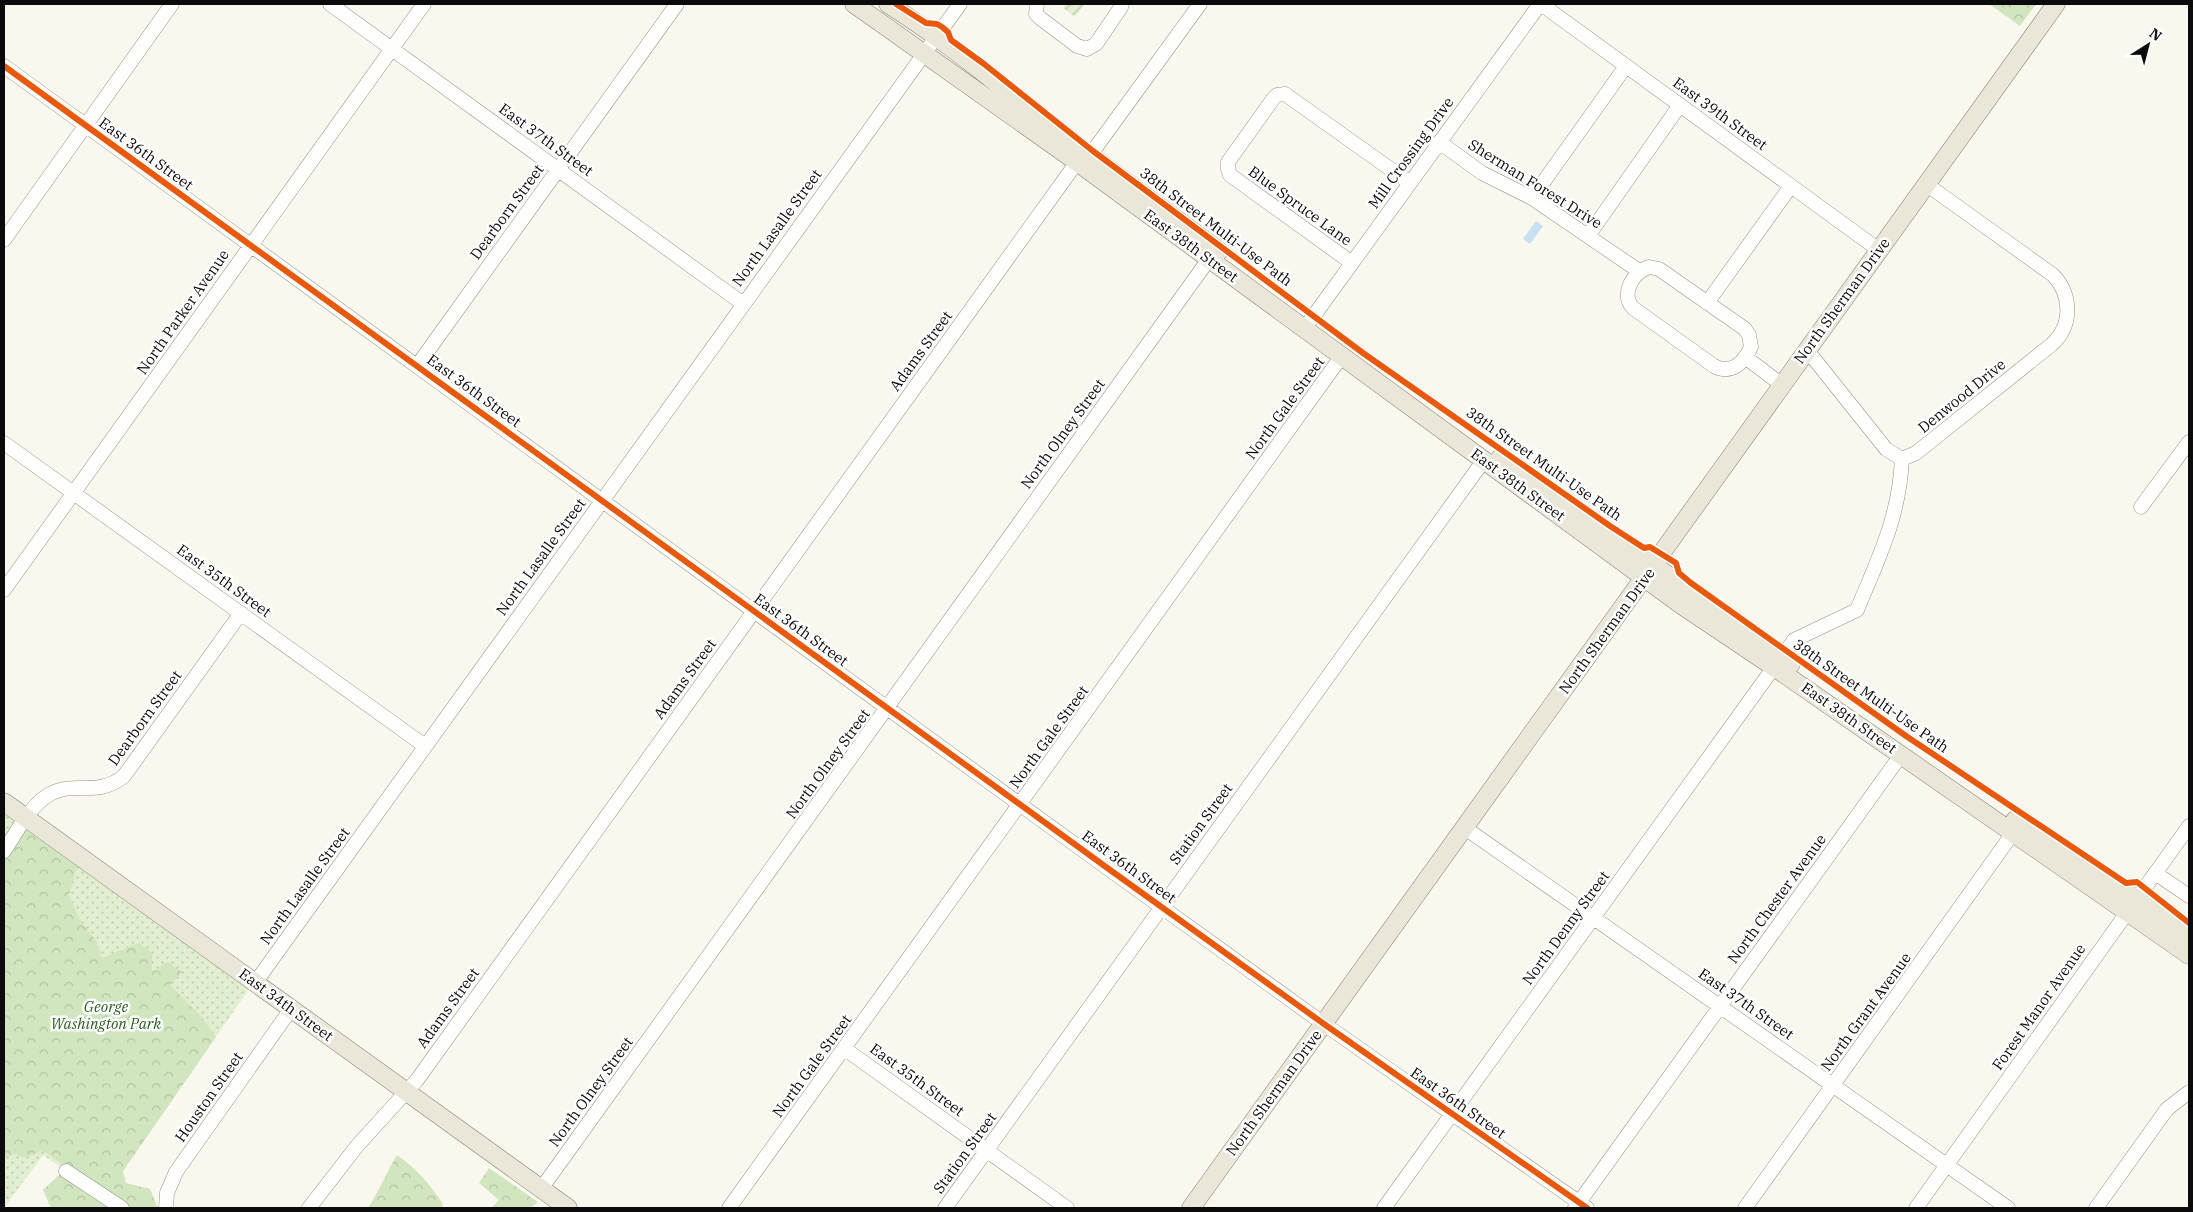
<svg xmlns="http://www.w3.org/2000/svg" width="2193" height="1212" viewBox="0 0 2193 1212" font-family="'IBM Plex Serif',serif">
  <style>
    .grass { fill: url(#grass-dots) }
    .forest { fill: url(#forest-crowns) }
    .garden { fill: url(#garden-furrows) }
    .water { fill: #c7e0f2 }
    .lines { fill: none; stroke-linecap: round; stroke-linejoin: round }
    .minor-casing { stroke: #93928d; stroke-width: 15 }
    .major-casing { stroke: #807f7a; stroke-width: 19 }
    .minor { stroke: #fefefc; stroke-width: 14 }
    .major { stroke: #eae7d8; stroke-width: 18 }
    .cycleway-casing { stroke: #fff; stroke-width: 9 }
    .cycleway { stroke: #e8590c; stroke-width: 6 }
    .labels { text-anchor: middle; stroke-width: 5; stroke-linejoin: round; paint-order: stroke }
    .street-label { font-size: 15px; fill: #0b0b0b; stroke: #fff }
    .park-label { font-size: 15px; font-style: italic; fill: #285f1f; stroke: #fff }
  </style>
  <defs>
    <pattern id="grass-dots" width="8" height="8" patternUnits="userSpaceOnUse" patternTransform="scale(1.25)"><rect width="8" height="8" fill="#e1eecf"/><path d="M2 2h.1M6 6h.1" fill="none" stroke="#c0cbb0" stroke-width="1.8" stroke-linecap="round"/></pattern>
    <pattern id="forest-crowns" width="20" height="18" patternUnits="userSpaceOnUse" patternTransform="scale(1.25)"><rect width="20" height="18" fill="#d1e5be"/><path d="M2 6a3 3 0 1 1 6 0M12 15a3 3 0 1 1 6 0" fill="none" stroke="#b2c3a2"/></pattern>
    <pattern id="garden-furrows" width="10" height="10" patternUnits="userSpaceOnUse" patternTransform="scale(1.25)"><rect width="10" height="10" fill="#e1eecf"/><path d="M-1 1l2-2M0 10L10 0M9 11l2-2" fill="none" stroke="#c0cbb0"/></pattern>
  </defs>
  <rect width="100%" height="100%" fill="#faf8ee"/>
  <path class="grass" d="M4,814L249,989L105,1197L43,1155L4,1208Z"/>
  <path class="forest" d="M1989,4H2036L2020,26Z
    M26,830L77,866L69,895L79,919L97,942L102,958L139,943L152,953V971L168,962L182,972L170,985L200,1015L216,1037L123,1171L126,1183L150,1189L158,1208H125L42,1150L26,1158L14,1154L4,1158V860Z
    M397,1155C417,1169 430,1184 443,1204L442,1208H368C379,1191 386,1173 397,1155Z
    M489,1168L538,1202L530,1208H491L499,1200L479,1183Z
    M60,1174L108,1208H51L43,1190Z"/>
  <path class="garden" d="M1066,4H1085L1075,17L1063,8Z"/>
  <path class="water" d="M1536,221L1543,226L1530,244L1523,239Z"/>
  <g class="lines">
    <g class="minor-casing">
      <path id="minor" d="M330,4L742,303
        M1037,4L1036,14L1040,18L1077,46L1087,49L1096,44L1121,7L1122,4
        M1541,4L1879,250
        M4,66L1106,867L1324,1024L1587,1208
        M1439,142L1482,173L1532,198L1639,271
        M1091,154L1200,4
        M1532,198L1626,66
        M1588,236L1680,105
        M4,240L172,4
        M1352,263L1230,175L1228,169V162L1273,99L1277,95L1285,94L1410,183
        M1649,267L1659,269L1745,329L1749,335L1751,347C1744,363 1731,375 1714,366L1633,308C1620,294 1633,272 1649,267Z
        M1707,303L1791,186
        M1310,321L1540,4
        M1807,350L1886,449L1902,459
        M1745,357L1782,385
        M417,366L677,4
        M4,443L425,746
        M1902,459L1916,453L2051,345C2073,326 2072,295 2053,275L1926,184
        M2141,507L2189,442
        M4,590L424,4
        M1782,657L1794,640L1857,610C1879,557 1899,518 1902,459
        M1465,828L2008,1208
        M4,851C17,832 30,805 50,794C76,780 97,798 124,776L241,613
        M2155,873L2189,896
        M255,983L960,4
        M845,1049L1067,1208
        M66,1171L122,1208
        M541,1189L1209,259
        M166,1208L167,1193L176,1172L291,1009
        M309,1208L357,1146L417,1080L1077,162
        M729,1208L1341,357
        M945,1208L1484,460
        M1384,1208L1774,667
        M1575,1208L1901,755
        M1745,1208L2013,833
        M1916,1208L2189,826
        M2096,1208L2167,1109L2189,1092"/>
    </g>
    <g class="major-casing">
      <path id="major" d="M854,4L1077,162L1680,604L1774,667L2189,955
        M888,4C945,40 996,83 1049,124C1105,167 1163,209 1219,251
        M1500,458L1594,522L1791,664
        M4,802L568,1208
        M2015,820L2121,888L2189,936
        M1191,1208L2056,4"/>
    </g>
    <use href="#minor" class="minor"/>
    <use href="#major" class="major"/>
    <g class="cycleway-casing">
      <path id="cycleway" d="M896,4L926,23L937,24L942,27L948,32L951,40L984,64L1093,151L1363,353L1610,526L1644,548L1650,547L1676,563L1679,573L1691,583L1906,736L2126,883L2137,882L2189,923
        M4,66L1106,867L1324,1024L1587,1208"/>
    </g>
    <use href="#cycleway" class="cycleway"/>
  </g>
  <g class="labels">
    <g class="street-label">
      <text transform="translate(1720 114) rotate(36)" y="5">East 39th Street</text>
      <text transform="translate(546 140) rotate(36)" y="5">East 37th Street</text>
      <text transform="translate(1411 153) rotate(-54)" y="5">Mill Crossing Drive</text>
      <text transform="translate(146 154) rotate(36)" y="5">East 36th Street</text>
      <text transform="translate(1535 184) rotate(32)" y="5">Sherman Forest Drive</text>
      <text transform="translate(1300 206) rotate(36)" y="5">Blue Spruce Lane</text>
      <text transform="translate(507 212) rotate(-54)" y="5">Dearborn Street</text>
      <text transform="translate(1216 227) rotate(37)" y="5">38th Street Multi-Use Path</text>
      <text transform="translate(777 228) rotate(-54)" y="5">North Lasalle Street</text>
      <text transform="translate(1191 246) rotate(36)" y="5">East 38th Street</text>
      <text transform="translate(1842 301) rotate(-54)" y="5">North Sherman Drive</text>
      <text transform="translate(183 312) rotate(-55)" y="5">North Parker Avenue</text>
      <text transform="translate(921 351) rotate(-54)" y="5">Adams Street</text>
      <text transform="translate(474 391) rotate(36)" y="5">East 36th Street</text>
      <text transform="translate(1962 396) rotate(-39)" y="5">Denwood Drive</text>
      <text transform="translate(1285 408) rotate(-54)" y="5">North Gale Street</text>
      <text transform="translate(1063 434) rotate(-54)" y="5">North Olney Street</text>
      <text transform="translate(1544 464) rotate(35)" y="5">38th Street Multi-Use Path</text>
      <text transform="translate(1518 485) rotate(36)" y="5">East 38th Street</text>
      <text transform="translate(541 557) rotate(-54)" y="5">North Lasalle Street</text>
      <text transform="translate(224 581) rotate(36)" y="5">East 35th Street</text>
      <text transform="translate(801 630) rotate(36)" y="5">East 36th Street</text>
      <text transform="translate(1607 631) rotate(-54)" y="5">North Sherman Drive</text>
      <text transform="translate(685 679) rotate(-54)" y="5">Adams Street</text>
      <text transform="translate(1871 696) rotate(35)" y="5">38th Street Multi-Use Path</text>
      <text transform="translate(145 718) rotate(-54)" y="5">Dearborn Street</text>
      <text transform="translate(1849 718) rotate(35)" y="5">East 38th Street</text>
      <text transform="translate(1049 737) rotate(-54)" y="5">North Gale Street</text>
      <text transform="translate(828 764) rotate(-54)" y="5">North Olney Street</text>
      <text transform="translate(1201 824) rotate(-54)" y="5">Station Street</text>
      <text transform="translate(1129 867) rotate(36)" y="5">East 36th Street</text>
      <text transform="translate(305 886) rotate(-54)" y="5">North Lasalle Street</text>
      <text transform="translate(1777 899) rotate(-54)" y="5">North Chester Avenue</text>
      <text transform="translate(1566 928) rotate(-54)" y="5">North Denny Street</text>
      <text transform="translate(1746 1004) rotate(35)" y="5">East 37th Street</text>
      <text transform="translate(286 1005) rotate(36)" y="5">East 34th Street</text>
      <text transform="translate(2039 1007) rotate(-55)" y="5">Forest Manor Avenue</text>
      <text transform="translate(448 1008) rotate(-54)" y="5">Adams Street</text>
      <text transform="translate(1866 1012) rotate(-54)" y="5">North Grant Avenue</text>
      <text transform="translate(812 1066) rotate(-54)" y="5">North Gale Street</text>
      <text transform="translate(917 1080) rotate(36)" y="5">East 35th Street</text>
      <text transform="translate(591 1092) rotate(-54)" y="5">North Olney Street</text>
      <text transform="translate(1274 1093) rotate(-54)" y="5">North Sherman Drive</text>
      <text transform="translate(209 1097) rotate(-55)" y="5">Houston Street</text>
      <text transform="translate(1458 1103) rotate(35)" y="5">East 36th Street</text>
      <text transform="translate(965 1153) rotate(-54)" y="5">Station Street</text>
    </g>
    <g class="park-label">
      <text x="106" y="1012">George<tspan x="106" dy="17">Washington Park</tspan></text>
    </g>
  </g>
  <rect width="2193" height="1212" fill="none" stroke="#0b0b0b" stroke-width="10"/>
  <g transform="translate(2148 45) rotate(36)" stroke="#ffffff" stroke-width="4" paint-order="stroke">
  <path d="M0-4L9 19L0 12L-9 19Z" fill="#0b0b0b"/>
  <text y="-8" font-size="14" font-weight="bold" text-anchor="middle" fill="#0b0b0b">N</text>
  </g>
</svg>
